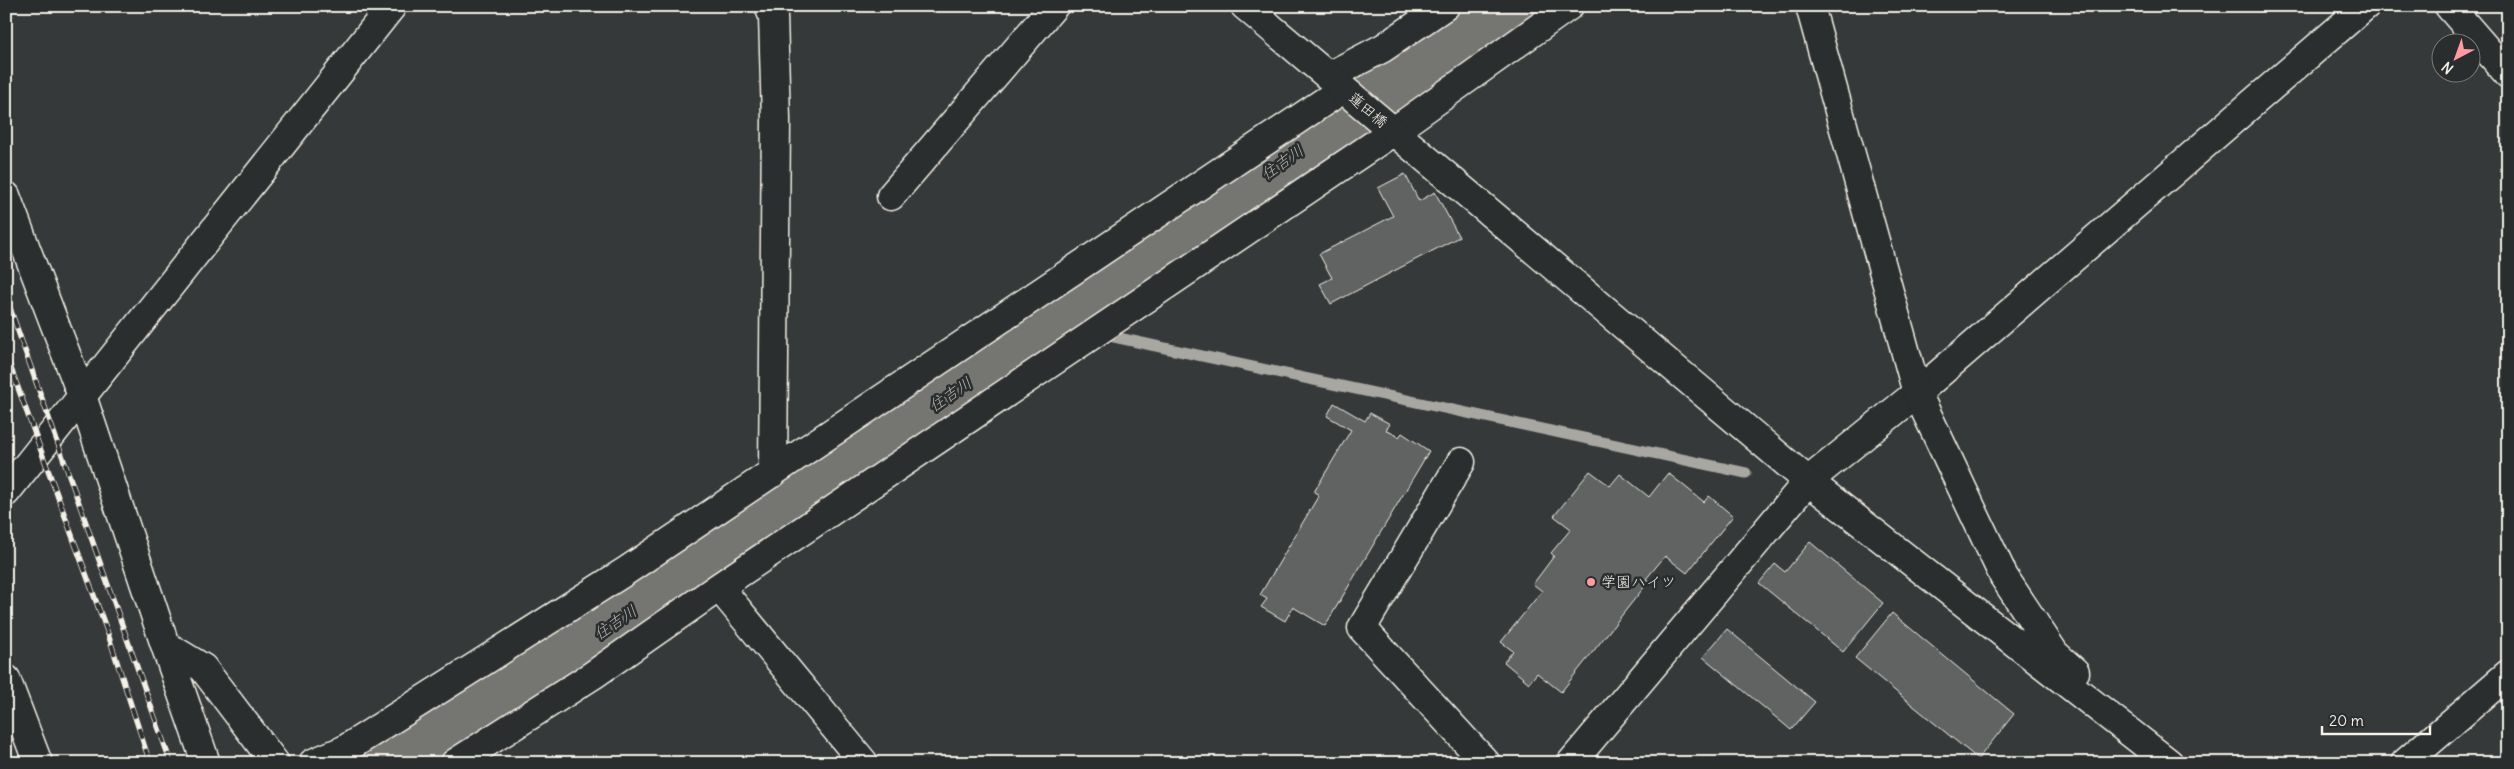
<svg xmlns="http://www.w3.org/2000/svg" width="2514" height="769" viewBox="0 0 2514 769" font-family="Delius,'Klee One',sans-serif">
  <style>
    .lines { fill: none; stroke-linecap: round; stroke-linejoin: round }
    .stream { stroke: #a8a7a1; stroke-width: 11 }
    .river { stroke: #757572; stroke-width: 65 }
    .building { fill: #616362; stroke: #f4f1e8 }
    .minor-casing { stroke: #f4f1e8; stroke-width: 31 }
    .tertiary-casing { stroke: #f4f1e8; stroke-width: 31 }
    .minor { stroke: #2a2d2e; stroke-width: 28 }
    .tertiary { stroke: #2a2d2e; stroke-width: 28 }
    .rail-casing { stroke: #f4f1e8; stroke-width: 5.5 }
    .rail { stroke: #2a2d2e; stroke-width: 4; stroke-dasharray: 11; stroke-linecap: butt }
    .poi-dot { fill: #ff9aa2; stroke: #2a2d2e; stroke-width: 2 }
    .labels { text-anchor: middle; stroke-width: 5; stroke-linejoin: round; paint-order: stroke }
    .street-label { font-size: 15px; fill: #f4f1e8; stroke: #2a2d2e }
    .poi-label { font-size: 15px; fill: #f4f1e8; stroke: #2a2d2e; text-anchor: start }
    .water-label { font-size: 16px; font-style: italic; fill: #b4b3ad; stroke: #2a2d2e }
  </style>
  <rect width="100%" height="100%" fill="#363939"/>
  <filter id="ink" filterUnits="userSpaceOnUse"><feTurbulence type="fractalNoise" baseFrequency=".02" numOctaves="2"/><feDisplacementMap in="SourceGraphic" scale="10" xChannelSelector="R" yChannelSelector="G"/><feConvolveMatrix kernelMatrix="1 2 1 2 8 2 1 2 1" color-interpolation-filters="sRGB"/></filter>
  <g filter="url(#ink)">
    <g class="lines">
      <path class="stream" d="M1049,323L1065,326
        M1114,337L1746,473"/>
      <path class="river" d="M383,763L531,680L1003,358L1049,323L1506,6"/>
    </g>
    <path class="building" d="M1405,174L1419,201L1435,192L1459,237L1331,304L1320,284L1332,278L1319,254L1393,216L1378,188Z
      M1334,403L1365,421L1370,413L1390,424L1386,430L1399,437L1402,433L1429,451L1325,626L1293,607L1285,621L1261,607L1267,599L1260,595L1319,495L1314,492L1351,430L1327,416Z
      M1590,471L1610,486L1620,474L1649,497L1668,473L1704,502L1709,496L1733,516L1687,573L1665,556L1646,579L1649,581L1561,692L1537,673L1529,683L1504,662L1513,651L1501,642L1542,591L1533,584L1554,556L1551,553L1571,529L1554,516Z
      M1810,542L1883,603L1843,652L1759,583L1775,564L1785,572Z
      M1892,613L2014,714L1978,759L1855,658Z
      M1727,629L1815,702L1791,730L1703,657Z"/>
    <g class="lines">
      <g class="minor-casing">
        <path id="minor" d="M769,6L773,16L776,120L773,473
          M2449,6L2508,74
          M1329,76L1383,48L1445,6
          M6,196L82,396L165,645L203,668L275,763
          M891,196L1054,6
          M1461,462L1362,628L1486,763
          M719,587L864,763
          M165,645L206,763
          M6,679L38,763
          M313,763L344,750L626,571L1343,89
          M455,763L593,675L719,587L1394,131L1569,6
          M1571,763L1808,481L1917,393L2365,6
          M2405,763L2508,674"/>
      </g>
      <g class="tertiary-casing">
        <path id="tertiary" d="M1245,6L1808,481L2169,763
          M1810,6L1917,393L2004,577L2055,654L2075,672
          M6,492L392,6"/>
      </g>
      <use href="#minor" class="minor"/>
      <use href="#tertiary" class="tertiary"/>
      <g class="rail-casing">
        <path id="rail" d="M6,297L171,763
          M6,355L107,631L150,763"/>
      </g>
      <use href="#rail" class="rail"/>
    </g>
  </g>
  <circle class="poi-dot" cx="1591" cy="582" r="5"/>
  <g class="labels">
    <g class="street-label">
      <text transform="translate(1368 110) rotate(40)" y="5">蓮田橋</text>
    </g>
    <g class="poi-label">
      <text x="1601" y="587">学園ハイツ</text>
    </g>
    <g class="water-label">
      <text transform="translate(1282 162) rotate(-35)" y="6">住吉川</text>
      <text transform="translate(950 394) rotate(-34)" y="6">住吉川</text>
      <text transform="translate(615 622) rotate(-34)" y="6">住吉川</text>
    </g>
  </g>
  <rect width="2514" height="769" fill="none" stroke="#2a2d2e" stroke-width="25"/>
  <rect x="12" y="12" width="2489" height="744" fill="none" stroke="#f4f1e8" stroke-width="2" filter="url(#ink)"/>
  <g transform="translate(2456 58) rotate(221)"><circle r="24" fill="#2a2d2e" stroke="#7b7b78"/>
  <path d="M0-4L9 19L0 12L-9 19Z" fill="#ff9aa2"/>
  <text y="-8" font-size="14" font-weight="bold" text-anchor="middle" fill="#f4f1e8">N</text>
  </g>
  <path d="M2322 726v8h108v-8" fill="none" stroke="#f4f1e8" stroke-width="2.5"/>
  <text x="2329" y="726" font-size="15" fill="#f4f1e8" stroke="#2a2d2e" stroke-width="4" paint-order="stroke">20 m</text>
</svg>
